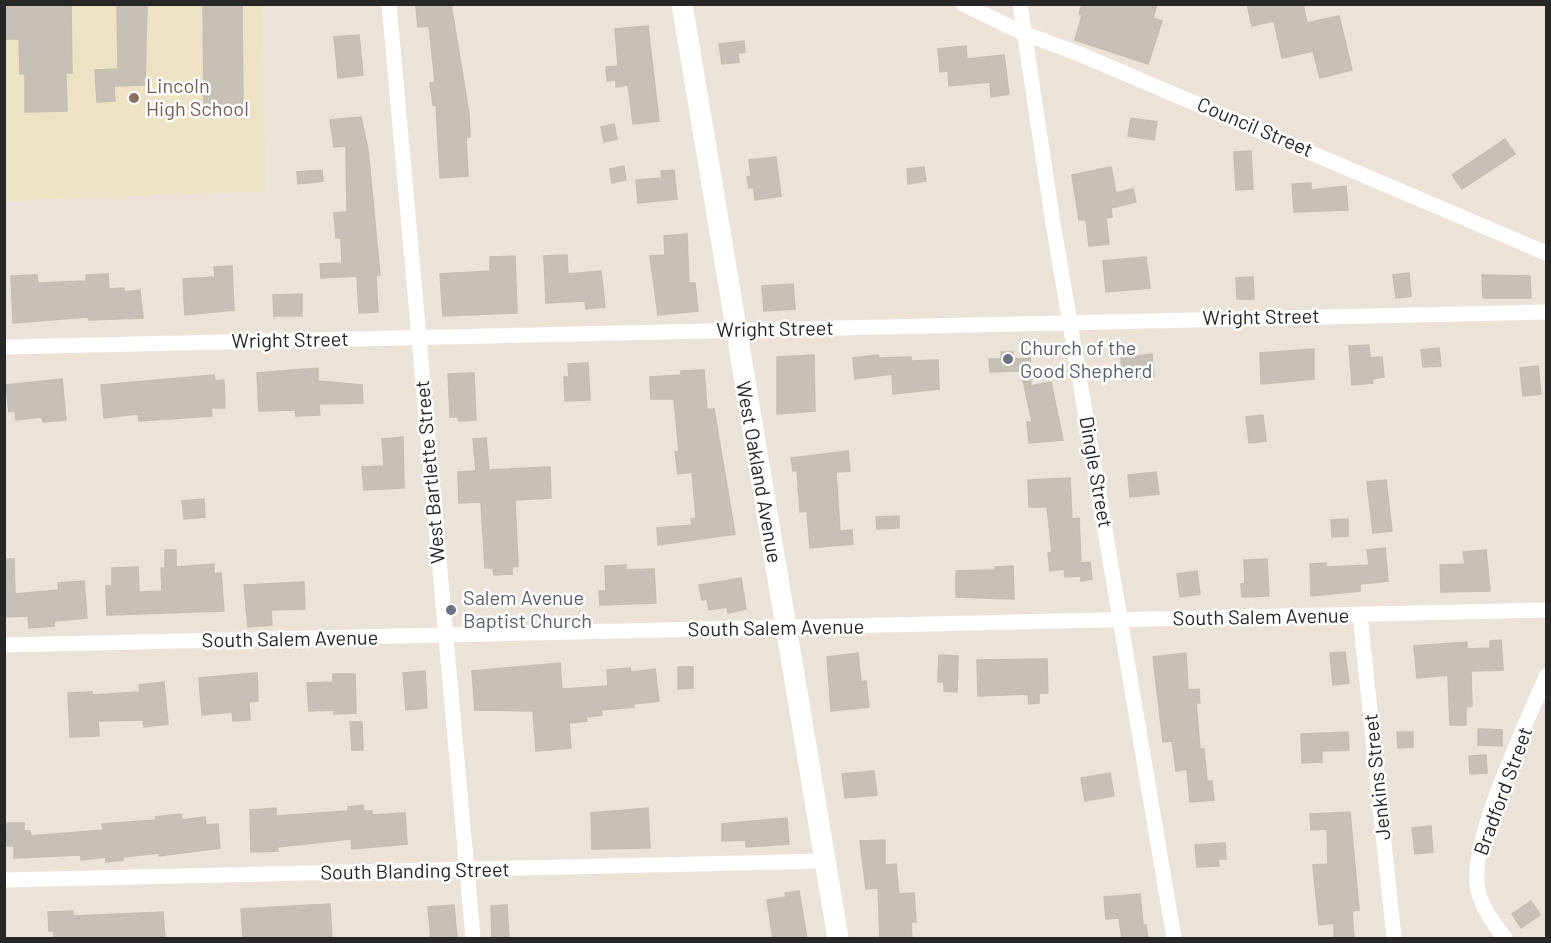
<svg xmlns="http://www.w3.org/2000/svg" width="1551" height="943" viewBox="0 0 1551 943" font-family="Barlow,sans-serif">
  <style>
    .education { fill: #eee2c4 }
    .building { fill: #c6c0b7; stroke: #c6bfb1; stroke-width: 1.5 }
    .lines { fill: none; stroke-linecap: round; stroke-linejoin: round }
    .street { stroke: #fff; stroke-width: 15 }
    .secondary { stroke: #fff; stroke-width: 21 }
    .education-dot { fill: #8d6e63; stroke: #fff; stroke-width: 2 }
    .worship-dot { fill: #6b7280; stroke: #fff; stroke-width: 2 }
    .labels { text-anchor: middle; stroke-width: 5; stroke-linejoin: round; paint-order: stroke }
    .education-label { font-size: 20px; fill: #785e54; stroke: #fff; text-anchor: start }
    .street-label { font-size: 20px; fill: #272727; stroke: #fff }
    .worship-label { font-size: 20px; fill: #5b616d; stroke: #fff; text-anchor: start }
  </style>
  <rect width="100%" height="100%" fill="#ebe3d7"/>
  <path class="education" d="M4,5H262L266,191L5,201Z"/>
  <path class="building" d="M4,4H71L72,73H66L67,111L25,112V74H20L19,39H4Z
    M117,4H147L145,85L114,86L115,101L97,102L95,70L118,69Z
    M203,4H242L243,104H204Z
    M451,4L469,114L470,137H466L468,176L440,178L436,104L433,105L430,83L435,82L429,26L418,27L416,7Z
    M1082,4H1157L1153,18L1162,21L1148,64L1075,40L1082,15L1079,14Z
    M1247,4H1303L1307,23L1339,16L1352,70L1320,78L1313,51L1282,58L1274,21L1252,26Z
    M648,26L659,121L633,124L628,85L616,87V80L607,81L606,67L618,66L615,29Z
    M359,35L363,75L338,78L334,37Z
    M744,41L745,52L738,53L739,62L722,64L719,44Z
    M966,46L967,59L1004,55L1009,94L991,97L990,82L949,86L948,71L940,72L938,49Z
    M361,117L368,149L380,275H376L378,312L359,313L357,276L321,278L320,264L342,263L341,238H336L334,213L347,212L346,146L334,147L330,120Z
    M1131,118L1157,122L1154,140L1128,136Z
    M614,124L617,139L604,142L601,127Z
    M1505,139L1515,154L1462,189L1452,175Z
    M1251,151L1253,189L1236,190L1234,152Z
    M776,157L781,196L755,200L754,188H749L747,177L751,176L749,160Z
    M624,166L626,180L612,183L610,169Z
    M924,167L926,181L908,184L907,169Z
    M1111,167L1116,193L1133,189L1136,202L1111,208L1112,217L1106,218L1109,244L1089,246L1086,220H1079L1072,175Z
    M322,170L323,181L298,184L297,172Z
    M674,170L677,199L638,203L636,180L662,178L661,171Z
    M1311,183V190L1346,186L1348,210L1294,212L1292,184Z
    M687,234L689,283H695L698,311L658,315L650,256L665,255L664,236Z
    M567,255L568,274L601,271L605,307L586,309L585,301L546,303L544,256Z
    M515,256L517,313L443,316L440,274L490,271V257Z
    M1146,257L1150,288L1106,292L1103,261Z
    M232,266L234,310L185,315L183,279L215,277L214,267Z
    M1409,273L1411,296L1396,298L1393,275Z
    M108,274L109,289L124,288V292L140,290L143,318L89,320L88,317L13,323L11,276L37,275L38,283L86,281V275Z
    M1482,275L1530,276L1531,298H1483Z
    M1253,277L1254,299H1237L1236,278Z
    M793,284L795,309L764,311L762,286Z
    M302,294V316H274L273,295Z
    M1369,345L1370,358L1382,357L1384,377L1372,379L1373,383L1352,385L1349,346Z
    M1439,348L1441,366L1423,367L1421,350Z
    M1314,349V379L1261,384L1260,353Z
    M1001,352H1013L1014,359L1030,358L1031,386L1051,382L1063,440L1029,443L1027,422H1032L1021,371L990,372L989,359H1001Z
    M1152,354L1154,377L1123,380L1121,358Z
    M814,355L815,411L777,414V357Z
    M878,355L879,358L911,357V361L938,360L939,389L893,394L892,374L855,379L853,358Z
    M588,363L590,400L565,401L564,377H569L568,364Z
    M1538,366L1541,394L1523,396L1520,368Z
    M318,368V381L362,385L363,403L319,404L320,415L296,416L295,410L259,411L257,373Z
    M704,370L707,409H714L735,534L658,545L657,528L692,525L691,519L696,518L692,472L678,474L675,452L679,451L674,399H651L650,377L681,375V371Z
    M474,373L476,420L459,421L458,417H450L448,374Z
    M214,375L215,381L224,380L225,408H211L212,416L139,421L138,414L104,418L101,385Z
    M62,379L66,420L43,422L42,417L16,420L15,411L9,412L6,385Z
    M1263,415L1266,441L1249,443L1246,417Z
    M403,437L404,488L364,490L362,467L384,466L382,439Z
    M486,438L489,470L550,467L551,498L515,500L518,566L512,567V574L494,575L493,568H485L481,502L459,503L458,472L476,471L473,439Z
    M848,451L850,471L836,472L840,531L852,530L853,544L810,548L807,511L800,512L797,470L793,471L791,458Z
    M1156,472L1159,494L1130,497L1128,475Z
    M1070,478L1072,519L1079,518L1081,563L1090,562L1092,579L1081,581V576L1065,577L1064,569L1050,571L1048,553L1052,552L1047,507H1029L1028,480Z
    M1386,480L1392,531L1373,533L1367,482Z
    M204,499L205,517L184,519L182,501Z
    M899,516V528L877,529L876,517Z
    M1348,519V536L1332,537L1331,520Z
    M1385,548L1388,581L1360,584V591L1311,596L1310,564L1326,563V567L1369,565L1367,550Z
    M165,550H176V567L214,564V574L221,573L224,611L107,615L106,586H112V568L138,567L139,592L162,591L161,568H165Z
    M1486,550L1490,591L1441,592L1440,565L1465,564L1463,552Z
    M4,559H14L15,594L59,590L58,583L84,581L87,618L54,621V626L29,628L28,616L4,617Z
    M1267,559L1269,596L1242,597L1241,584L1245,583L1244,560Z
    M626,565V570L654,569L656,603L600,605L599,591H606L605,566Z
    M1013,566L1014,599L956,597V571L995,570V567Z
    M1197,571L1200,594L1180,597L1177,574Z
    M741,578L746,609L728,613L727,607L709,610L707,599L702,600L699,585Z
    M304,582L305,609L271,610L272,625L248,627L244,585Z
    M1501,640L1503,670L1471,671L1472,706L1466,707V725H1450L1448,675L1417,678L1414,646L1467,642V649L1490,648V641Z
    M1345,652L1349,683L1333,685L1330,653Z
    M858,653L861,682L866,681L869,707L831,711L827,657Z
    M1186,653L1188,690L1199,689L1200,703H1196L1200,749H1204L1207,781H1212L1214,800L1190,802L1187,769L1176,771L1172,741L1163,742L1153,657Z
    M939,655L958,656L957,692L944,691V682H938Z
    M1047,659L1048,693H1039V703L1029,704L1028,694L978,696L977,660Z
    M560,663L562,689L608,686L607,670L630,668L631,672L655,669L659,701L633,704L634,707L601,710L602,715L586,717L587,721L569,723L571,748L536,751L533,711L475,710L472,671Z
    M678,667H693V688L678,689Z
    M425,671L427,708L406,710L403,673Z
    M257,673L258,701L249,702L250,720L233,721L232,712L202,715L199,678Z
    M333,674H355L356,713L334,714V710L309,711L307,683L333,682Z
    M164,682L168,724L144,727L143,720L98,721L99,736L70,737L68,693L92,692V695L140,692L139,685Z
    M350,722H362L363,750H352Z
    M1478,729L1502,730V746L1478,745Z
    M1348,732L1349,750L1322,751V762L1302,763L1301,734Z
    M1397,732H1413V747L1398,748Z
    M1486,755L1487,773L1470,774L1469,756Z
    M874,771L877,795L845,798L842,774Z
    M1110,773L1114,796L1085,801L1081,778Z
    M363,805L364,811H372V815L405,813L407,844L352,849L351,839L277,847L278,851L251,852L250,810L276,808V816L348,811V807Z
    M648,808L650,848L592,849L591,813Z
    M1350,812L1359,910L1352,911L1354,939H1334V923L1319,925L1315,886L1313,865L1328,864L1327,829L1311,830L1310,814Z
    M181,814L182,820L205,817L206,825L218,824L220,848L159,856V853L123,857V860L106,862V857L81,860V855L14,858V846H7L6,823H24V831H30L31,836L103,830L102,824L156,820L155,817Z
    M787,818L789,844L746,847V840L722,841V824Z
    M1431,826L1433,852L1415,854L1412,828Z
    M885,840V865L896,864L899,894L914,893L916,922H911L912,939H880L878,888L866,889L860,841Z
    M1225,843L1226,859H1218L1219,866L1197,867L1195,845Z
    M799,891L807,939H773L767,900L786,897L785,893Z
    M1140,894L1143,925H1146L1148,939H1122L1119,918L1106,919L1104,897Z
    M1531,901L1540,915L1521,928L1512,914Z
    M330,904L332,939H243L241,909Z
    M454,905L457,937L431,939L428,907Z
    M507,905L509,939H492L491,906Z
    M73,911V916L163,912L165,939H54V931H49L48,912Z"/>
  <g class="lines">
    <path class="street" d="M389,4L473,938
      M963,4L1023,33L1077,53L1546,253
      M1020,4L1053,223L1174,938
      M4,347L1546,312
      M1360,615L1394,938
      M4,645L1546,610
      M4,880L825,861
      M1505,938C1494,924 1482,908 1478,890C1467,845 1527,723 1546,676"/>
    <path class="secondary" d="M682,4L838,938"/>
  </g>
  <circle class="education-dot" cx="134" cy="98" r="6"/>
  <g class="worship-dot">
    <circle cx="1008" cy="359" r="6"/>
    <circle cx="451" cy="610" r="6"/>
  </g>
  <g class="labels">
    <g class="education-label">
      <text x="146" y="93">Lincoln<tspan x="146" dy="23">High School</tspan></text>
    </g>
    <g class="street-label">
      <text transform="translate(1255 127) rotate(23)" y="7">Council Street</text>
      <text transform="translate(1261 317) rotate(-1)" y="7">Wright Street</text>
      <text transform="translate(775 329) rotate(-1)" y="7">Wright Street</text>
      <text transform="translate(290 340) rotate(-1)" y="7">Wright Street</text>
      <text transform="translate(430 472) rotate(-95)" y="7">West Bartlette Street</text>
      <text transform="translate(759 472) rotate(80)" y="7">West Oakland Avenue</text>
      <text transform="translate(1096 472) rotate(80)" y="7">Dingle Street</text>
      <text transform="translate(1261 617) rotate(-1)" y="7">South Salem Avenue</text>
      <text transform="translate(776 628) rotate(-1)" y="7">South Salem Avenue</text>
      <text transform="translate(290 639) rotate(-1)" y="7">South Salem Avenue</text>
      <text transform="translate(1377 777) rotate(-96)" y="7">Jenkins Street</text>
      <text transform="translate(1503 791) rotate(-70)" y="7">Bradford Street</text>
      <text transform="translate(415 871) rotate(-1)" y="7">South Blanding Street</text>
    </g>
    <g class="worship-label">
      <text x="1020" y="355">Church of the<tspan x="1020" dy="23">Good Shepherd</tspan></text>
      <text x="463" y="605">Salem Avenue<tspan x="463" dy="23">Baptist Church</tspan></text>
    </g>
  </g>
  <rect width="1551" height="943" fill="none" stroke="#272727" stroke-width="12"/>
</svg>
